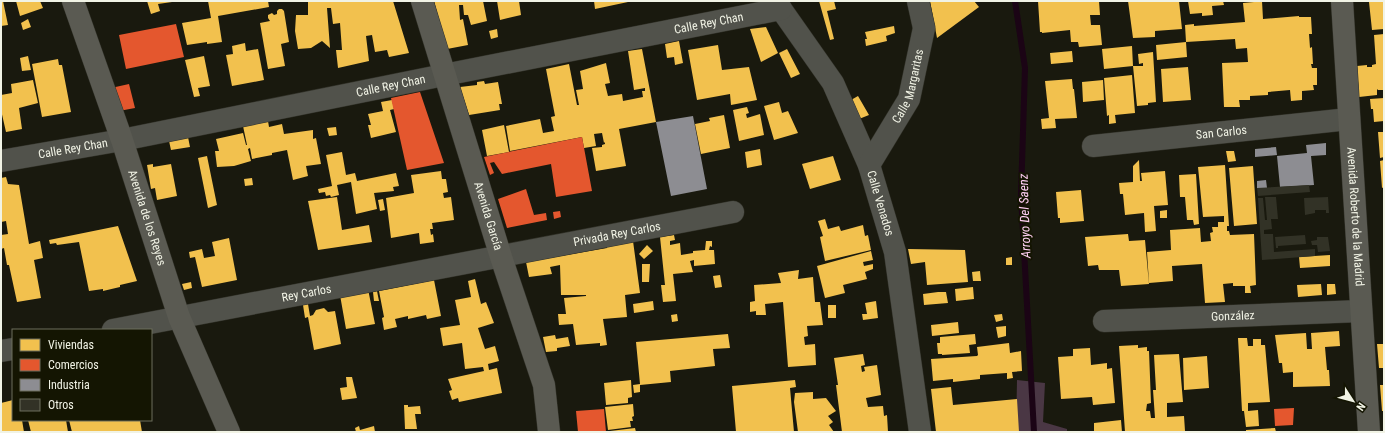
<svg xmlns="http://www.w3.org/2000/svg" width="1385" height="433" viewBox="0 0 1385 433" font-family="'Roboto Condensed',sans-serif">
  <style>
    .green { fill: #4a3744 }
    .homes { fill: #f2c14e }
    .shops { fill: #e4572e }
    .industry { fill: #8d8d92 }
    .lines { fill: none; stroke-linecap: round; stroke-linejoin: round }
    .stream { stroke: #1b0415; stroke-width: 6 }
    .building { fill: #323226 }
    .minor-casing { stroke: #323229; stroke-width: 23 }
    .major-casing { stroke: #323229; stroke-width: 23 }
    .minor { stroke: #51524b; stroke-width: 22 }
    .major { stroke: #5a5a52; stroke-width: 22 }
    .labels { text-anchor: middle; stroke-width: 4; stroke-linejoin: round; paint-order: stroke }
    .street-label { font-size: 12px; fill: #f1f3e5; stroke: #141502 }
    .water-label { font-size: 13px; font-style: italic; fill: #ffcff3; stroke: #141502 }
  </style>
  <rect width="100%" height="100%" fill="#19190e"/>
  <path class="green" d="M1017,380L1045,383L1043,422L1067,429V432H1016Z"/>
  <path class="homes" d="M1,1H3L8,25L1,26Z
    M16,1H40L43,8L20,16Z
    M147,1H172V2L158,4L160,11L151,14Z
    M208,1H268L269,7L218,16L222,42L207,44V42L187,45L182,23L211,18Z
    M308,1H393L409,53L389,57L387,50L375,52L372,35L366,36L369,61L338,68L336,50H342L340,23L333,24L331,8H327L330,48L322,41L311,48L298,49L295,31L296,15H308Z
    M434,1H483L487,21L471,25L468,15H464L463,5H459L460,20L463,19L468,45L447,49Z
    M497,1H519L521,15L500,20Z
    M594,1H628V2L595,9Z
    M819,1H834L836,9L827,11L834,39L830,40Z
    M930,1H974L979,7L937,38Z
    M1038,1H1099L1100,15H1090L1091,25H1100L1102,45L1079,47L1078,42H1071L1070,30L1042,33V32H1040Z
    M1128,1H1179L1182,29L1155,31V37L1133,38Z
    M1188,1H1223L1224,5L1212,6L1213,15L1202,16V13L1190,14Z
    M1254,1H1262L1263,19L1299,16V17H1311L1312,34H1309L1310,48L1312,47L1313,64H1311L1312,68H1317V85H1313L1314,90L1302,91V100L1291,101L1290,90L1268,92V95L1250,96V100H1239L1240,107H1224L1222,63L1248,62L1247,48L1236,49L1235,39L1186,42L1185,25L1194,24V26L1245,22L1243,3L1254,2Z
    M1377,1H1384V29L1372,30L1369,2Z
    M279,9H282L284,11L289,42L281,44L285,66L268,69L260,23L270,21L268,18V15L272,13L274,15L277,14V11Z
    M28,19L31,27L23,30L21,23Z
    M894,26L895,33L886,36L887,41L866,46L865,39H867L865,32Z
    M766,27L778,53L761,62L750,29Z
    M497,29L498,37L491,39L489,31Z
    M1384,34V90H1378L1377,89V95L1359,97L1357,66L1367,65V67H1372V65L1376,64L1374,35Z
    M679,41L683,63L675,65L674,57L667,58L665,44Z
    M1186,42L1187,57L1157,60L1156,45Z
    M245,43L246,51L258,49L264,80L232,86L226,55L233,54L232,46Z
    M718,45L722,70L749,67L757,100L731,105L730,94L697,100L688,50Z
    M1132,46L1133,66L1104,69L1102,49Z
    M642,49L656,122L619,129L626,166L596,171L592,148L602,147V145L605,144V142L604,143L602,133L594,134L596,146L584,148L582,137L510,151L506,126L540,119L543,133L554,131L551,117L555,116L546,69L569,64L577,105H579L576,90L583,89L580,71L606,63L610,83L605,84L608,96L622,94L623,101L643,97L642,91H645V88L634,90L628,51Z
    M787,49L800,74L791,78L779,53Z
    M1072,51L1073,62L1051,64L1050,53Z
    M1153,52L1156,102L1148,103V105L1137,106L1133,66H1143V63L1139,64L1138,54Z
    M28,56L31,70L22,71L20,58Z
    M204,56L210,86L198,88L200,96L194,97L185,60Z
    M58,59L59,65H62L71,112L42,117L32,64Z
    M1188,67L1191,100L1163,102L1161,69Z
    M1132,75L1135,113L1115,115L1116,123L1109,124V115L1107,116L1104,78Z
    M1072,79L1073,89H1074L1077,118L1055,119L1056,128L1042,129L1041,119L1049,118L1045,81Z
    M33,80L38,103L19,108L22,129L6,132L1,110V95L12,93L11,84Z
    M1103,80L1104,100L1083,102L1082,82Z
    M484,81L485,84L498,82L502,104H499L500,110L469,115L460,87L477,85V82Z
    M858,96L869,115L859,119L851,100Z
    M1384,98V121L1374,122L1373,109H1371L1370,99Z
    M392,100L394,109L390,110L396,132L371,138L368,125H371L368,114L383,111L381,102Z
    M779,102L782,113L788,111L798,133L774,140L764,106Z
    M747,107L749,113L746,114L747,118L760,114L764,135L739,141L733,110Z
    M724,115L730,148L701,154L695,124L710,121L709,118Z
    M268,121L269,127L282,124L284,134L313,130V139L316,138L321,164L306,166L308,176L293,180L287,150L272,153V155L252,159L250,148L248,149L251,161L234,166L217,167L215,151H219L216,139L243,133L246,145H247L243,126Z
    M504,125L509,152L487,156L482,130Z
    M336,127L337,135L329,136L327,128Z
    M1378,132H1384V157L1380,158Z
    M188,137L190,147L171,150L169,141Z
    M760,149L762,165L747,168L745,152Z
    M1226,151H1234L1236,161L1228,162Z
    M342,152L346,175L355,173L357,181L396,173L399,186L393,187L394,191L374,193L377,209L356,214L351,182L337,185L339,195L331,197L330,195L326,196L325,192L319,193L318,189L332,186L326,155Z
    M207,156L217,205L208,208L198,158Z
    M833,156L841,180L810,189L802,164Z
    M1139,160L1140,181H1142L1141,173L1165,171L1168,205L1154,206L1156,231L1145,232L1144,213L1125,215L1123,194H1120L1119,183L1133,182V166Z
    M1384,160V187L1382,188L1380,161Z
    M153,164V167L171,164L177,196L157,200L155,188L151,189L147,165Z
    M1225,165L1229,226H1227V231H1229L1230,235L1254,234L1256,285L1250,286L1251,293H1245V286H1233V283L1223,284L1225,302L1205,303L1202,264L1172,266L1173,281L1149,283L1147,252L1171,250L1170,230L1200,228L1201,242L1211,241L1210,233L1213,232L1212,227H1218V222H1224V216L1203,217L1198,167Z
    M1253,166L1257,224L1234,226L1229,168Z
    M441,171L442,179H446L448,192L443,193L444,198L451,197L454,220L432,223L433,229H430L431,235L433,234L434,242L420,244L419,233L391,238L386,198L414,193L411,175Z
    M1196,174L1199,224L1194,225L1193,220H1187L1185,197H1180L1179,175Z
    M6,177L8,184L19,185L29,244L40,241L43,258L34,260L41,298L17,302L9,265H7L4,248L1,249V235L8,234L6,221L1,222V178Z
    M252,178L253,185L245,186L244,179Z
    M1081,190L1084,221L1060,223V218H1058L1056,192Z
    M337,197L342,230L369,225L372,242L318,250L308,201Z
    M383,199L385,210L380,211L378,200Z
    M1167,210V218H1160V211Z
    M825,219L828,229L839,226L841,231L863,225L865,236L868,235L871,250L825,261L820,237L823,236L818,221Z
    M118,226L137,281L120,285V287L103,291V289L89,291L79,242L57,245L56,243L50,244L49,240Z
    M1128,234L1129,241L1145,240L1149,284L1121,286L1119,270H1099L1098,265L1088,266L1085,237Z
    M674,235L675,240L670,241V245L680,243L681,255L693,253V251L705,250L706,241H712V247L710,246L709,250H714L715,264L694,266V260L690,261L693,272L673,274L676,301L663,302L661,285H665L660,237Z
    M229,238L237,280L202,287L195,257L190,258L189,252L202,249L204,258L215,256L212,242Z
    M633,241L640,293L625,295L627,317L603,319L607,345L600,346V343L576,345L573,324L559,325L558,314H566L564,298L586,296V295H561L560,265L550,267L552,274L529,277L526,262L607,248V246Z
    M647,245L653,251L644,259L639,254Z
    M908,249L965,250L968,282L927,285L925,262L911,264Z
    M871,251L873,260L863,262L864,266L873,264V269L865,272L867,279L843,285L845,293L825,298L817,266Z
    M1330,255V266L1300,268L1299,257Z
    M1012,257V265H1006V258Z
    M642,264H650L649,282H642Z
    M799,270L798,279L813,277L815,302H820L823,325L807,326L808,336L804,337L805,345L815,344L816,365L788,367L783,302L765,304L766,315H756V311L750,312V302L755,301L754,285L781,283L778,273Z
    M980,271L981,281H973L972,272Z
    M720,275L722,287L715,288L713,276Z
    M475,279L481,304L486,302L494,323L478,328L485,349L495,346L499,361L488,364L489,370L497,368L502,393L459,402L458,398L452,400L449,391L452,390L448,379L484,371L483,367L465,369L462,343L443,346L440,328L460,325L455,300L471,297L468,281Z
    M434,280L441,316L427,319L426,315L408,319V316L395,319L397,327L384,330L382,318L384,317L379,291Z
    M191,282L192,288L184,290L182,284Z
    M1321,284L1322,295L1298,297L1297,285Z
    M1327,284H1335L1336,294L1327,295Z
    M973,287L974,299L956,301L955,289Z
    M368,289L375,324L346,329L340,295Z
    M377,291L379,301H374L373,292Z
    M938,292H946L948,303L924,305L923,294Z
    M653,301L654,310L634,313L633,304Z
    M876,301L878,318L863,320L862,314H867L865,303Z
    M308,304L310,316L313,315L316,310L324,308L328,312L335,311L341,344L314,350L308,317L305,318L303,305Z
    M828,305H836V318H828Z
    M677,314L678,321L672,322L671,315Z
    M1002,314L1003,320L996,322L994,315Z
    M958,322L959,333L932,336L931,325Z
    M1006,326V336L998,338L996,327Z
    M1339,331L1340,346L1325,347L1327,370H1329L1330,386L1293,387V372L1283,373L1282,363H1279L1275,335L1306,333L1307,349H1312L1311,333Z
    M728,334L730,348L713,349L715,366L670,371L671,382L640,385V392L634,393L633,385L640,384L636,342Z
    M975,334L976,344L969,345L970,353L942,355V354H938L937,343H940V337Z
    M555,335L556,339L568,337L570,346L557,348V351L546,352L543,337Z
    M1238,338H1247L1248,346H1253V339H1261V345H1265L1270,402L1248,403V411L1258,410L1259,426L1246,427L1244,411H1242Z
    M1009,343L1010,353L1021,351L1022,371L1012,372L1013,378L1007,379V373L980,375V379L953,382V379L933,381L931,359L977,356L978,355L977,347Z
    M1377,344H1384V368H1379Z
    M1138,345V348L1147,347V351H1149L1151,403L1147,404L1146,411H1150L1151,418H1155L1153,390H1156L1154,355L1179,354L1183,402L1167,403V417L1184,416L1185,431L1125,432L1119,346Z
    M1090,348L1091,365L1107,363V369L1112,368L1115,403L1093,405L1092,397L1061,399L1058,357L1073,356V349Z
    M863,354L865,365L861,366L862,372L865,371L864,367L877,365L881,395L866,398L868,407L883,406L884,416L887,415L888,432H842L836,385H838L834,358Z
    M1207,356L1209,388L1184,390L1183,358Z
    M346,377H352L357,398L342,400L340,388L347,387Z
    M631,380L632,397L628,398V403L606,405L604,383Z
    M795,380L796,387L790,388L794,432H736L732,386Z
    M1380,385H1384V411H1382Z
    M951,387L953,405L1017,399L1019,432H936L931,389Z
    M813,392V399L826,398L836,411L828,416L833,422L829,425L834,432H798L794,402L795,393Z
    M13,400V420H22L24,432H1V403Z
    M633,404L634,416L632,417L633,421H630L631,427L608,430L605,407Z
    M404,405H408V407L420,406L421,414H415L417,429H405Z
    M28,420H66L68,432H31Z
    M69,420H140L142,432H72Z
    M1121,420L1122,432H1094V423Z
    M359,426L360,430L374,426L375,432H356L355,428Z
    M635,428L636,432H610V431Z
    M1275,428L1276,432H1246V430Z"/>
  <path class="shops" d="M176,24L184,57L126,69L119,35Z
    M129,84L135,108L119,111L111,88Z
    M420,92L444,163L407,170L391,98Z
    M582,137L592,191L556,197L551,164L502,174L494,162L490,163L494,173L490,175L484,157Z
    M526,189L534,215L546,213L547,220L507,228L498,199Z
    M560,211L561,217L554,219L553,212Z
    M1294,408L1293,425L1275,426L1274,409Z
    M604,409L606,432H578L576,411Z"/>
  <path class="industry" d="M693,116L707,189L671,196L656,122Z
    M1326,143V155L1311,156L1314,185L1280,187L1277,156L1307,153L1306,145Z
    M1276,147L1277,155L1255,157V149Z
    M1266,180L1267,188H1257V181Z"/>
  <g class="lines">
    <path class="stream" d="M1015,1L1025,68L1021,195L1034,432"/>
  </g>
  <path class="building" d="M1309,185L1310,192L1258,196L1257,188Z
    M1265,197H1276L1278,219H1271L1272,229L1264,230V234H1273L1274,252L1315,249V256L1262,260L1258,198H1263L1265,220H1267Z
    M1328,197L1329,213H1326V210H1315V213L1305,215L1304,198Z
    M1305,235L1306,244L1278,246V248H1276L1275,237Z
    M1317,237H1328L1330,251L1318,252L1317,245H1312L1311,241L1317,240Z"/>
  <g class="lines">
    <g class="minor-casing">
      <g id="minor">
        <path id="s1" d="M772,1L781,9L833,83L869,165L895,252L920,432"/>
        <path id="s2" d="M1093,146L1349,119"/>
        <path id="s3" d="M1,161L122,140L444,75L781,9"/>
        <path id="s4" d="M869,165L909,99L924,28L918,1"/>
        <path id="s5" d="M1104,321L1361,311"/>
        <path id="s6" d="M113,330L733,212"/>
        <path d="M1,351L13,349"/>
      </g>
    </g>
    <g class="major-casing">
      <g id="major">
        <path id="s7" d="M73,1L122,140L179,317L229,432"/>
        <path id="s8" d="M422,1L501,257L544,385L549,432"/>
        <path id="s9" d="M1342,1L1369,432"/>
      </g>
    </g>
    <use href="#minor" class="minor"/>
    <use href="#major" class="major"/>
  </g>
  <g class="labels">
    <g class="street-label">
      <text dy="4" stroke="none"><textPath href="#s3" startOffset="721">Calle Rey Chan</textPath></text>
      <text dy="4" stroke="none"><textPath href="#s3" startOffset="397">Calle Rey Chan</textPath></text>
      <text dy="4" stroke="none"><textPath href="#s4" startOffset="89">Calle Margaritas</textPath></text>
      <text dy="4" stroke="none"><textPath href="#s2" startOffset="129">San Carlos</textPath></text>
      <text dy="4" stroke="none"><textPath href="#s3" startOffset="73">Calle Rey Chan</textPath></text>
      <text dy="4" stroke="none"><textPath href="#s1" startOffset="232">Calle Venados</textPath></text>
      <text dy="4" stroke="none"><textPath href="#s8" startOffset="225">Avenida García</textPath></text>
      <text dy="4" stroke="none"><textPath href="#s9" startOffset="216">Avenida Roberto de la Madrid</textPath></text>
      <text dy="4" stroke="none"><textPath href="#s7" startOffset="229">Avenida de los Reyes</textPath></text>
      <text dy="4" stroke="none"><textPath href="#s6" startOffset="513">Privada Rey Carlos</textPath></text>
      <text dy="4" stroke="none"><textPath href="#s6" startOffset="197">Rey Carlos</textPath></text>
      <text dy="4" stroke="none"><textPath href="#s5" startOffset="129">González</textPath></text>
    </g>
    <g class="water-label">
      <text transform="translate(1024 216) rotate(-92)" y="5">Arroyo Del Saenz</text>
    </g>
  </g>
  <rect width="1385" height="433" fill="none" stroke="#f1f3e5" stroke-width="4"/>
  <rect x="12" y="329" width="140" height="92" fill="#141502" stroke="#6c6e5d"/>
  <rect x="20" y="339" width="20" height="12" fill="#f2c14e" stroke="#6c6e5d"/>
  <text x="48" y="349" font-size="12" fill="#f1f3e5">Viviendas</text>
  <rect x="20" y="359" width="20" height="12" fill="#e4572e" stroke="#6c6e5d"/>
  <text x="48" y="369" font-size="12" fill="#f1f3e5">Comercios</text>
  <rect x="20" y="379" width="20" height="12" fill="#8d8d92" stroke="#6c6e5d"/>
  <text x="48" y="389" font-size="12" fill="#f1f3e5">Industria</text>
  <rect x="20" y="399" width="20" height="12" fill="#323226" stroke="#6c6e5d"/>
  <text x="48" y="409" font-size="12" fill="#f1f3e5">Otros</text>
  <g transform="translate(1353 401) rotate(126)" stroke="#141502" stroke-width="3" paint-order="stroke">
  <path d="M0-3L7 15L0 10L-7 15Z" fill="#f1f3e5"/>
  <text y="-6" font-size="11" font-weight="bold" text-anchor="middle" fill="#f1f3e5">N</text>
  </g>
</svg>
